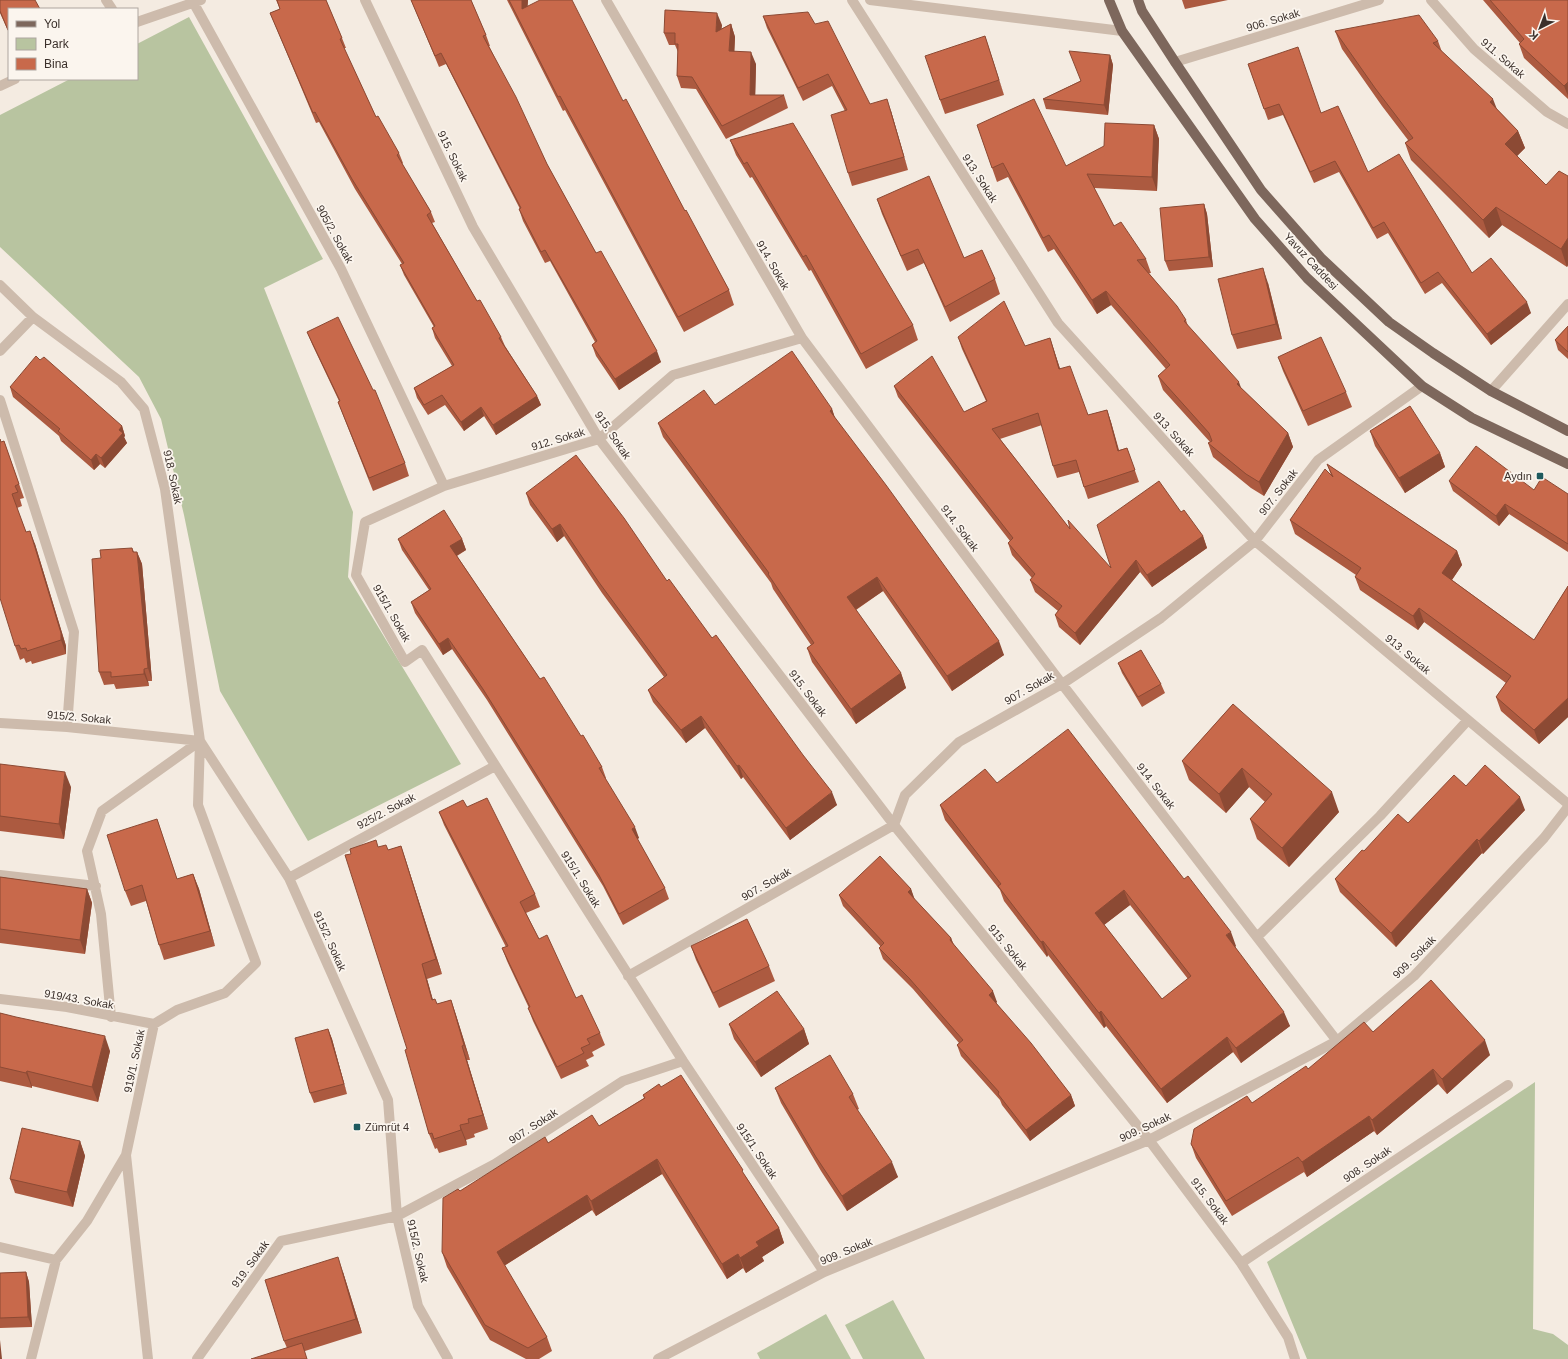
<svg xmlns="http://www.w3.org/2000/svg" width="1568" height="1359" viewBox="0 0 1568 1359" font-family="Arial,sans-serif">
  <style>
    .green { fill: #b8c4a0 }
    .lines { fill: none; stroke-linecap: round; stroke-linejoin: round }
    .minor { stroke: #cdbbac; stroke-width: 10 }
    .major { stroke: #7d675c; stroke-width: 10 }
    .wall { fill: #ac5a40; fill-rule: evenodd }
    .shaded-wall { fill: #8c4a34 }
    .building { fill: #c8694b; stroke: #8c4a34; fill-rule: evenodd }
    .poi-dot { fill: #1f5a5e; stroke: #fbf5ee; stroke-width: 1.5 }
    .labels { text-anchor: middle; stroke-width: 3.5; stroke-linejoin: round; paint-order: stroke }
    .street-label { font-size: 11px; fill: #3b302b; stroke: #fbf5ee }
    .poi-label { font-size: 11px; fill: #3b302b; stroke: #fbf5ee; text-anchor: end }
  </style>
  <rect width="100%" height="100%" fill="#f4ebe1"/>
  <path class="green" d="M189,17L323,259L264,288L353,512L348,577L461,764L308,841L220,691L184,515L161,419L139,377L0,247V115L70,79H137V44Z
    M1535,1082L1533,1329L1553,1334L1568,1345V1359H1307L1267,1262Z
    M893,1300L925,1359H863L845,1325Z
    M826,1314L851,1359H760L757,1353Z"/>
  <g class="lines">
    <path class="minor" d="M106,0L112,9
      M192,0L341,269L444,486
      M365,0L473,227L599,439L894,825L1149,1140L1241,1263L1288,1337L1295,1359
      M606,0L802,338L1062,684L1337,1041
      M852,0L1058,323L1255,541L1568,804
      M870,0L1122,31
      M1431,0L1474,49L1547,112L1568,124
      M137,22L201,0
      M1175,62L1379,0
      M0,86L15,79
      M0,285L33,317L121,382L144,409L165,489L200,741L198,805L256,963L225,993L177,1010L154,1024L126,1155L87,1221L56,1260L31,1359
      M802,338L673,375L599,439L444,486L365,522L356,575L405,662L422,650L683,1061L824,1272
      M0,351L33,317
      M1491,391L1568,304
      M0,400L74,632L67,727
      M0,723L67,727L200,741
      M200,741L289,878L388,1100L397,1216L418,1306L448,1359
      M0,875L96,886
      M289,878L495,766
      M1257,937L1380,816L1468,720
      M628,976L894,825L905,795L959,742L1062,684L1161,618L1255,541L1318,460L1422,386
      M0,999L67,1007L154,1024
      M111,1017L101,914L87,851L102,811L200,741
      M126,1155L148,1359
      M0,1247L56,1260
      M1241,1263L1508,1085
      M197,1359L281,1241L397,1216L495,1164L623,1081L683,1061
      M658,1359L824,1272L1149,1140L1337,1041L1414,976L1544,838L1568,807"/>
    <path class="major" d="M1109,0L1122,31L1255,219L1307,278L1422,386L1472,418L1568,464
      M1138,0L1142,11L1175,62L1261,190L1322,259L1389,322L1433,353L1491,391L1568,431"/>
  </g>
  <path class="wall" d="M0,0L9,9V33L0,13Z
    M276,0H326L342,38L346,48H344L376,117L399,153L403,163L402,164L431,212L435,222L432,223L477,301L501,337L505,346L537,396L541,405L496,435L484,416L464,431L445,405L428,415L417,398L414,388L452,366L435,338L432,328L434,327L404,275L400,265L402,264L355,189L319,122L316,123L270,13L280,9Z
    M411,0H471L486,35L490,46H489L547,164L596,253L661,362L619,390L596,356L592,345L595,342L550,261L545,263L523,221L519,209H520L446,64L439,67Z
    M507,0H528L527,6L623,101L729,290L734,305L684,332L565,110L563,111Z
    M1182,0H1228L1185,9Z
    M1483,0H1568V99L1524,58L1519,44L1520,43Z
    M763,16L815,24L870,104L891,111L908,170L852,186L848,173L845,111L832,86L803,101L767,28Z
    M731,24L735,37L734,51L756,64L755,95H784L788,108L726,139L696,89L681,88L677,76L678,52L675,45H669L664,33L722,25L721,29Z
    M1335,31L1438,41L1442,52L1518,131L1525,148L1517,156L1546,185L1568,176V265L1567,267L1502,225L1489,238L1411,160L1405,143L1408,140L1382,106L1342,49Z
    M985,36L1004,95L945,114L940,100Z
    M1110,55L1113,65L1108,115L1046,109L1043,99L1080,81Z
    M1248,64L1321,113L1368,172L1472,273L1531,313L1491,345L1442,283L1425,294L1388,233L1377,239L1339,172L1314,183L1283,115L1268,120Z
    M977,125L1066,166L1154,125L1159,139L1157,191L1094,188L1114,226L1146,259L1151,273H1149L1186,320L1188,326L1241,388L1288,433L1293,447L1264,496L1251,488L1213,457L1208,443L1210,442L1163,390L1158,376L1166,369L1111,305L1097,314L1054,249L1048,252L1008,177L997,182Z
    M730,140L913,325L918,340L866,369L811,270L809,271L752,177L750,178L736,155Z
    M877,199L964,258L995,279L1000,294L950,322L924,263L907,271L882,214Z
    M1204,204L1207,214L1213,267L1169,271L1165,261Z
    M1268,283L1282,339L1237,349L1232,335Z
    M1568,326V359L1558,350L1555,340Z
    M307,332L405,463L409,476L373,491L343,415L338,402L339,401L312,344Z
    M958,337L1025,346L1050,338L1060,369L1088,415L1107,410L1111,422L1119,450L1127,448L1139,482L1088,499L1079,472L1057,478L1053,466L1042,425L1000,439L1070,529L1111,568L1181,512L1203,536L1207,548L1152,587L1140,572L1080,645L1059,627L1055,615L1058,611L1035,592L1030,580L1032,578L1012,555L1008,543L1010,541L898,397L894,386L964,412L986,401L962,349Z
    M1278,357L1346,392L1352,407L1308,426L1283,371Z
    M10,387L122,426L125,436L124,437L127,443L105,468L100,464L94,470L61,441L59,436L13,397Z
    M715,405L832,409L835,418L1004,655L952,691L883,591L856,610L901,673L906,688L856,724L812,662L807,648L811,645L773,589L771,583L663,437L658,423Z
    M1370,431L1440,453L1445,467L1405,493L1375,446Z
    M4,441L24,498L20,499L22,506L17,508L26,532L35,544L66,646V654L32,664L31,661L26,663L24,658L20,660L15,646L1,442Z
    M1327,464L1457,551L1462,565L1452,580L1534,640L1568,586V717L1539,744L1501,711L1496,697L1506,683L1424,622L1418,630L1360,590L1355,577L1356,575L1295,534L1290,520L1331,475Z
    M1449,481L1568,494V552L1509,514L1499,526L1453,491Z
    M526,493L667,581L712,638L837,805L790,840L743,777L741,779L705,728L686,743L653,702L648,690L664,677L602,593L564,536L557,542L530,505Z
    M398,539H462L466,550L457,556L540,679L602,767L606,778H605L639,838L637,839L665,888L669,899L623,925L603,886L487,700L452,649L443,655L415,613L411,602L429,590L402,550Z
    M132,548L134,552H137L142,564L152,681H148L149,686L116,689L114,684L104,685L99,672L101,558Z
    M1118,663L1161,684L1165,693L1142,707L1122,673Z
    M1233,704L1339,812L1289,867L1257,839L1250,819L1265,802L1249,787L1226,813L1189,780L1182,761Z
    M0,764L71,787L64,839L0,831Z
    M997,783L1236,946L1235,947L1290,1026L1241,1063L1233,1052L1167,1103L1106,1026L1104,1028L1048,955L1047,957L1004,901L1000,890L945,820L940,805ZM1130,905L1188,979L1162,999L1104,925Z
    M1466,786L1525,810L1483,854L1482,853L1396,947L1340,892L1335,879L1364,851Z
    M467,807L535,894L540,907L526,913L539,939L576,998L600,1033L605,1045L592,1052L594,1056L586,1060L589,1066L561,1079L533,1021L528,1008H529L507,961L502,948L506,947L444,825L439,812Z
    M157,819L177,879L193,874L199,889L215,946L164,960L159,945L146,901L131,906L125,891Z
    M401,846L406,861L442,974L427,979L433,1000L437,1004L451,1000L456,1015L470,1060H467L488,1129L474,1134L475,1137L466,1140L467,1145L439,1153L437,1148L435,1149L429,1134L407,1049L379,847L388,850Z
    M0,877L87,889L92,903L85,954L0,943Z
    M911,889L914,899L951,938L954,945L997,1002L996,1003L1071,1095L1075,1106L1030,1141L1002,1105L1000,1100L961,1056L957,1045L959,1043L913,989L883,959L879,948L881,947L843,906L839,895Z
    M691,946L769,966L775,981L719,1008L696,960Z
    M0,1013L110,1051L98,1102L32,1086V1088L0,1081Z
    M729,1024L804,1029L809,1044L761,1077L734,1039Z
    M328,1029L332,1039L347,1094L314,1103L310,1093Z
    M1373,1032L1490,1055L1447,1094L1438,1084L1377,1135L1374,1131L1307,1177L1304,1172L1232,1216L1196,1158L1191,1144L1252,1103L1308,1069Z
    M661,1087L746,1177L779,1228L784,1243L762,1257L764,1261L746,1273L743,1268L727,1279L662,1174L596,1216L592,1210L504,1266L547,1337L552,1351L539,1359H526L490,1340L447,1267L442,1252L460,1191L548,1143L599,1126L644,1098L643,1095Z
    M775,1088L853,1094L859,1109L857,1110L898,1177L847,1211L821,1171L781,1103Z
    M80,1141L85,1156L73,1207L15,1193L10,1179Z
    M26,1272L29,1282L32,1327L0,1328V1273Z
    M343,1272L362,1333L305,1351L287,1348L284,1341Z"/>
  <path class="shaded-wall" d="M522,0H528L527,23L522,9Z
    M717,13L722,25L720,44L716,32Z
    M731,24L735,37L734,63L729,51Z
    M985,36L990,51L1004,95L999,80Z
    M751,52L756,64L755,107L750,95Z
    M1110,55L1113,65L1108,115L1104,105Z
    M1568,82V96L1564,86Z
    M887,99L891,111L908,170L904,157Z
    M1493,99L1500,117L1490,102Z
    M1154,125L1159,139L1157,191L1152,177Z
    M1518,131L1525,148L1512,161L1505,144Z
    M1204,204L1207,214L1213,267L1209,257Z
    M1496,207L1502,225L1489,238L1483,220Z
    M1568,238V265L1567,267L1561,249Z
    M1263,268L1268,283L1282,339L1276,324Z
    M1106,291L1111,305L1097,314L1092,300Z
    M1527,302L1531,313L1491,345L1487,334Z
    M1050,338L1054,350L1064,381L1059,369Z
    M657,351L661,362L619,390L615,379Z
    M1239,382L1244,396L1237,384Z
    M537,396L541,405L496,435L493,425Z
    M481,407L484,416L464,431L461,422Z
    M832,409L837,424L830,411Z
    M1107,410L1111,422L1122,463L1118,451Z
    M122,426L125,436L124,437L127,443L105,468L101,458L119,430Z
    M1288,433L1293,447L1264,496L1259,482Z
    M1440,453L1445,467L1405,493L1399,478Z
    M96,454L100,464L94,470L91,460Z
    M1505,504L1509,514L1499,526L1496,516Z
    M560,524L564,536L557,542L552,529Z
    M30,531L35,544L66,646V654L61,640Z
    M1203,536L1207,548L1152,587L1147,575Z
    M462,539L466,550L454,557L450,546Z
    M1457,551L1462,565L1447,587L1442,573Z
    M137,552L142,564L152,681L148,668Z
    M1136,560L1140,572L1080,645L1075,633Z
    M877,577L883,591L852,612L847,597Z
    M1419,608L1424,622L1418,630L1413,616Z
    M448,638L452,649L443,655L439,644Z
    M999,641L1004,655L952,691L947,676Z
    M144,669L148,681L149,686L144,674Z
    M901,673L906,688L856,724L851,709Z
    M1568,698V717L1539,744L1534,730Z
    M701,716L705,728L686,743L681,730Z
    M739,765L743,777L741,779L737,766Z
    M1242,768L1249,787L1226,813L1219,794Z
    M65,772L71,787L64,839L59,824Z
    M832,792L837,805L790,840L786,828Z
    M1332,792L1339,812L1289,867L1282,848Z
    M1520,797L1525,810L1483,854L1479,841Z
    M635,827L639,838L636,840L632,829Z
    M1477,839L1482,853L1396,947L1391,933Z
    M401,846L406,861L442,974L436,959Z
    M193,874L199,889L215,946L210,931Z
    M87,889L92,903L85,954L80,940Z
    M911,889L915,900L908,892Z
    M1124,890L1130,905L1100,928L1095,913Z
    M1231,932L1236,946L1231,950L1226,935Z
    M951,938L955,949L950,940Z
    M1043,941L1048,955L1047,957L1041,942Z
    M422,964L427,979L437,1015L432,1000Z
    M993,991L997,1002L993,1006L989,995Z
    M451,1000L456,1015L470,1060L464,1045Z
    M1101,1011L1106,1026L1104,1028L1099,1013Z
    M1284,1012L1290,1026L1241,1063L1236,1048Z
    M328,1029L332,1039L347,1094L344,1084Z
    M804,1029L809,1044L761,1077L755,1062Z
    M105,1036L110,1051L98,1102L92,1087Z
    M1227,1037L1233,1052L1167,1103L1161,1089Z
    M1485,1040L1490,1055L1447,1094L1442,1079Z
    M462,1046L467,1060L488,1129L483,1115Z
    M1433,1069L1438,1084L1377,1135L1372,1120Z
    M27,1071L32,1086V1088L26,1073Z
    M1071,1095L1075,1106L1030,1141L1026,1130Z
    M1369,1116L1374,1131L1307,1177L1302,1162Z
    M460,1125L466,1140L467,1145L461,1130Z
    M80,1141L85,1156L73,1207L67,1192Z
    M657,1159L662,1174L596,1216L591,1201Z
    M892,1162L898,1177L847,1211L842,1196Z
    M587,1195L592,1210L502,1267L497,1252Z
    M779,1228L784,1243L762,1257L764,1261L746,1273L740,1258L756,1242Z
    M738,1254L743,1268L727,1279L722,1264Z
    M338,1257L343,1272L362,1333L356,1319Z
    M26,1272L29,1282L32,1327L28,1317Z
    M0,1340L2,1359H0Z"/>
  <path class="building" d="M0,0H35L40,9H9V29L8,30L0,11Z
    M277,0H326L342,38L340,39L376,117L378,116L399,153L397,155L431,212L427,215L477,301L480,300L501,337L499,338L537,396L493,425L481,407L461,422L442,395L424,405L414,388L454,365L432,328L435,326L400,265L404,263L352,179L315,112L313,113L270,13L280,9Z
    M411,0H471L486,35L483,36L516,97L547,164L596,253L601,251L657,351L615,379L592,345L597,341L545,250L541,252L519,209L521,208L441,53L435,56Z
    M509,0H522V9L540,0H572L623,101L626,99L685,211L686,210L729,290L678,317L560,96L558,97Z
    M1490,0H1568V82L1564,86L1519,44L1524,39Z
    M665,10L717,13L716,32L731,24L729,51L751,52L750,95H784L722,126L692,77L677,76L678,44H675V33H664Z
    M808,12L815,24L828,21L870,104L887,99L904,157L848,173L831,115L847,110L828,74L798,88L763,16Z
    M1419,15L1438,41L1433,43L1493,99L1490,102L1518,131L1505,144L1546,185L1559,171L1568,176V238L1561,249L1496,207L1483,220L1405,143L1413,138L1375,88L1335,31Z
    M985,36L999,80L940,100L925,56Z
    M1298,47L1321,113L1338,106L1368,172L1399,154L1472,273L1491,258L1527,302L1487,334L1438,272L1421,283L1384,222L1373,228L1335,161L1310,172L1279,104L1264,109L1248,64Z
    M1069,51L1110,55L1104,105L1043,99L1081,81Z
    M1034,99L1066,166L1104,146L1105,123L1154,125L1152,177L1087,174L1114,226L1121,222L1146,259L1137,260L1177,306L1186,320L1184,321L1239,382L1237,384L1288,433L1259,482L1246,474L1208,443L1212,441L1209,433L1158,376L1170,365L1106,291L1092,300L1049,235L1043,238L1003,163L992,168L977,125Z
    M793,123L913,325L861,354L806,255L803,257L747,162L744,164L730,140Z
    M929,176L964,258L982,250L995,279L945,307L918,249L901,256L877,199Z
    M1204,204L1209,257L1165,261L1160,208Z
    M1263,268L1276,324L1232,335L1218,279Z
    M1004,301L1025,346L1050,338L1059,369L1070,366L1088,415L1107,410L1118,451L1127,448L1135,470L1084,487L1076,460L1053,466L1038,413L992,429L1070,529L1068,520L1111,568L1097,525L1159,481L1181,512L1184,510L1203,536L1147,575L1136,560L1075,633L1055,615L1062,606L1030,580L1035,574L1008,543L1013,538L894,386L932,356L964,412L987,401L958,337Z
    M338,317L373,390H375L405,463L369,478L338,402L340,401L307,332Z
    M1568,326V352L1555,340Z
    M1321,337L1346,392L1303,411L1278,357Z
    M792,351L832,409L830,411L886,485L999,641L947,676L877,577L847,597L901,673L851,709L807,648L814,643L768,574L769,573L658,423L704,390L715,405Z
    M36,356L40,360L44,357L122,426L119,430L123,433L101,458L96,454L91,460L58,431L60,429L10,387Z
    M1410,406L1440,453L1399,478L1370,431Z
    M0,439L1,442L4,441L19,484L15,486L18,492L12,494L26,532L30,531L61,633V640L27,651L26,648L21,649L19,645L15,646L0,598Z
    M1476,446L1534,490L1542,477L1568,494V544L1505,504L1496,516L1449,481Z
    M576,455L624,518L667,581L669,579L712,638L716,635L803,755L832,792L786,828L739,765L737,766L701,716L681,730L648,690L667,675L598,581L560,524L552,529L526,493Z
    M1327,464L1457,551L1442,573L1534,640L1568,586V698L1534,730L1496,697L1511,676L1419,608L1413,616L1355,577L1361,568L1290,520L1325,469L1333,477Z
    M444,510L462,539L450,546L540,679L544,677L581,736L583,735L602,767L599,768L635,827L632,829L665,888L619,914L599,875L483,689L448,638L439,644L411,602L431,589L398,539Z
    M132,548L133,552H137L148,668L144,669V674L111,677V672H99L92,559L101,558L100,550Z
    M1141,650L1161,684L1138,697L1118,663Z
    M1233,704L1332,792L1282,848L1250,819L1272,794L1242,768L1219,794L1182,761Z
    M1068,729L1184,879L1188,876L1231,932L1226,935L1284,1012L1236,1048L1227,1037L1161,1089L1101,1011L1099,1013L1043,941L1041,942L998,886L1001,884L940,805L985,769L997,783ZM1124,890L1191,976L1162,999L1095,913Z
    M0,764L65,772L59,824L0,816Z
    M1485,765L1520,797L1479,841L1477,839L1391,933L1335,879L1362,850L1364,851L1398,814L1408,823L1454,775L1466,786Z
    M487,798L535,894L520,902L539,939L547,935L576,998L582,995L600,1033L587,1039L590,1044L581,1048L584,1053L557,1067L528,1008L530,1007L502,948L508,946L439,812L463,800L467,807Z
    M157,819L177,879L193,874L210,931L159,945L142,885L125,891L107,835Z
    M376,840L378,847L386,845L388,850L401,846L436,959L422,964L432,1000L435,999L437,1004L451,1000L464,1045L462,1046L483,1115L468,1119L469,1123L460,1125L461,1130L434,1139L432,1133L429,1134L405,1050L407,1049L345,855L351,854L350,849Z
    M880,856L911,889L908,892L951,938L950,940L993,991L989,995L1031,1043L1071,1095L1026,1130L998,1094L999,1092L957,1045L963,1040L909,978L879,948L884,943L839,895Z
    M0,877L87,889L80,940L0,929Z
    M747,919L769,966L713,993L691,946Z
    M1431,980L1485,1040L1442,1079L1433,1069L1372,1120L1369,1116L1302,1162L1298,1157L1226,1201L1191,1144L1194,1129L1247,1096L1252,1103L1306,1066L1308,1069L1364,1022L1373,1032Z
    M777,991L804,1029L755,1062L729,1024Z
    M0,1013L16,1017L105,1036L92,1087L27,1071L26,1073L0,1067Z
    M328,1029L344,1084L310,1093L295,1038Z
    M830,1055L853,1094L849,1097L892,1162L842,1196L816,1157L775,1088Z
    M681,1075L743,1170L742,1171L779,1228L756,1242L759,1246L740,1258L738,1254L722,1264L657,1159L591,1201L587,1195L497,1252L547,1337L528,1348L485,1325L442,1252L443,1198L458,1189L460,1191L545,1137L548,1143L592,1115L599,1126L645,1098L643,1095L659,1084L661,1087Z
    M22,1128L80,1141L67,1192L10,1179Z
    M338,1257L356,1319L284,1341L265,1280Z
    M26,1272L28,1317L0,1318V1273Z
    M302,1343L307,1359H251Z"/>
  <g class="poi-dot">
    <rect x="1536" y="472" width="8" height="8" rx="2"/>
    <rect x="353" y="1123" width="8" height="8" rx="2"/>
  </g>
  <g class="labels">
    <g class="street-label">
      <text transform="translate(1273 20) rotate(-17)" y="4">906. Sokak</text>
      <text transform="translate(1503 58) rotate(41)" y="4">911. Sokak</text>
      <text transform="translate(453 156) rotate(64)" y="4">915. Sokak</text>
      <text transform="translate(980 178) rotate(57)" y="4">913. Sokak</text>
      <text transform="translate(335 234) rotate(61)" y="4">905/2. Sokak</text>
      <text transform="translate(1311 261) rotate(47)" y="4">Yavuz Caddesi</text>
      <text transform="translate(773 265) rotate(60)" y="4">914. Sokak</text>
      <text transform="translate(1174 434) rotate(48)" y="4">913. Sokak</text>
      <text transform="translate(613 435) rotate(56)" y="4">915. Sokak</text>
      <text transform="translate(558 439) rotate(-17)" y="4">912. Sokak</text>
      <text transform="translate(173 477) rotate(78)" y="4">918. Sokak</text>
      <text transform="translate(1278 492) rotate(-52)" y="4">907. Sokak</text>
      <text transform="translate(960 528) rotate(53)" y="4">914. Sokak</text>
      <text transform="translate(392 613) rotate(60)" y="4">915/1. Sokak</text>
      <text transform="translate(1408 654) rotate(40)" y="4">913. Sokak</text>
      <text transform="translate(1029 688) rotate(-30)" y="4">907. Sokak</text>
      <text transform="translate(808 693) rotate(53)" y="4">915. Sokak</text>
      <text transform="translate(79 717) rotate(5)" y="4">915/2. Sokak</text>
      <text transform="translate(1156 786) rotate(52)" y="4">914. Sokak</text>
      <text transform="translate(386 811) rotate(-28)" y="4">925/2. Sokak</text>
      <text transform="translate(581 879) rotate(58)" y="4">915/1. Sokak</text>
      <text transform="translate(766 884) rotate(-30)" y="4">907. Sokak</text>
      <text transform="translate(330 941) rotate(66)" y="4">915/2. Sokak</text>
      <text transform="translate(1008 947) rotate(51)" y="4">915. Sokak</text>
      <text transform="translate(1414 957) rotate(-45)" y="4">909. Sokak</text>
      <text transform="translate(79 999) rotate(10)" y="4">919/43. Sokak</text>
      <text transform="translate(134 1061) rotate(-78)" y="4">919/1. Sokak</text>
      <text transform="translate(533 1126) rotate(-33)" y="4">907. Sokak</text>
      <text transform="translate(1145 1127) rotate(-25)" y="4">909. Sokak</text>
      <text transform="translate(757 1151) rotate(56)" y="4">915/1. Sokak</text>
      <text transform="translate(1367 1164) rotate(-34)" y="4">908. Sokak</text>
      <text transform="translate(1210 1201) rotate(53)" y="4">915. Sokak</text>
      <text transform="translate(418 1251) rotate(77)" y="4">915/2. Sokak</text>
      <text transform="translate(846 1251) rotate(-22)" y="4">909. Sokak</text>
      <text transform="translate(250 1264) rotate(-54)" y="4">919. Sokak</text>
    </g>
    <g class="poi-label">
      <text x="1532" y="480">Aydın</text>
      <text x="365" y="1131" text-anchor="start">Zümrüt 4</text>
    </g>
  </g>
  <rect x="8" y="8" width="130" height="72" fill="#fbf5ee" stroke="#aea6a0"/>
  <rect x="16" y="21" width="20" height="6" fill="#7d675c" stroke="#aea6a0"/>
  <text x="44" y="28" font-size="12" fill="#3b302b">Yol</text>
  <rect x="16" y="38" width="20" height="12" fill="#b8c4a0" stroke="#aea6a0"/>
  <text x="44" y="48" font-size="12" fill="#3b302b">Park</text>
  <rect x="16" y="58" width="20" height="12" fill="#c8694b" stroke="#aea6a0"/>
  <text x="44" y="68" font-size="12" fill="#3b302b">Bina</text>
  <g transform="translate(1540 28) rotate(222)" stroke="#fbf5ee" stroke-width="3" paint-order="stroke">
  <path d="M0-3L7 15L0 10L-7 15Z" fill="#3b302b"/>
  <text y="-6" font-size="11" font-weight="bold" text-anchor="middle" fill="#3b302b">K</text>
  </g>
</svg>
